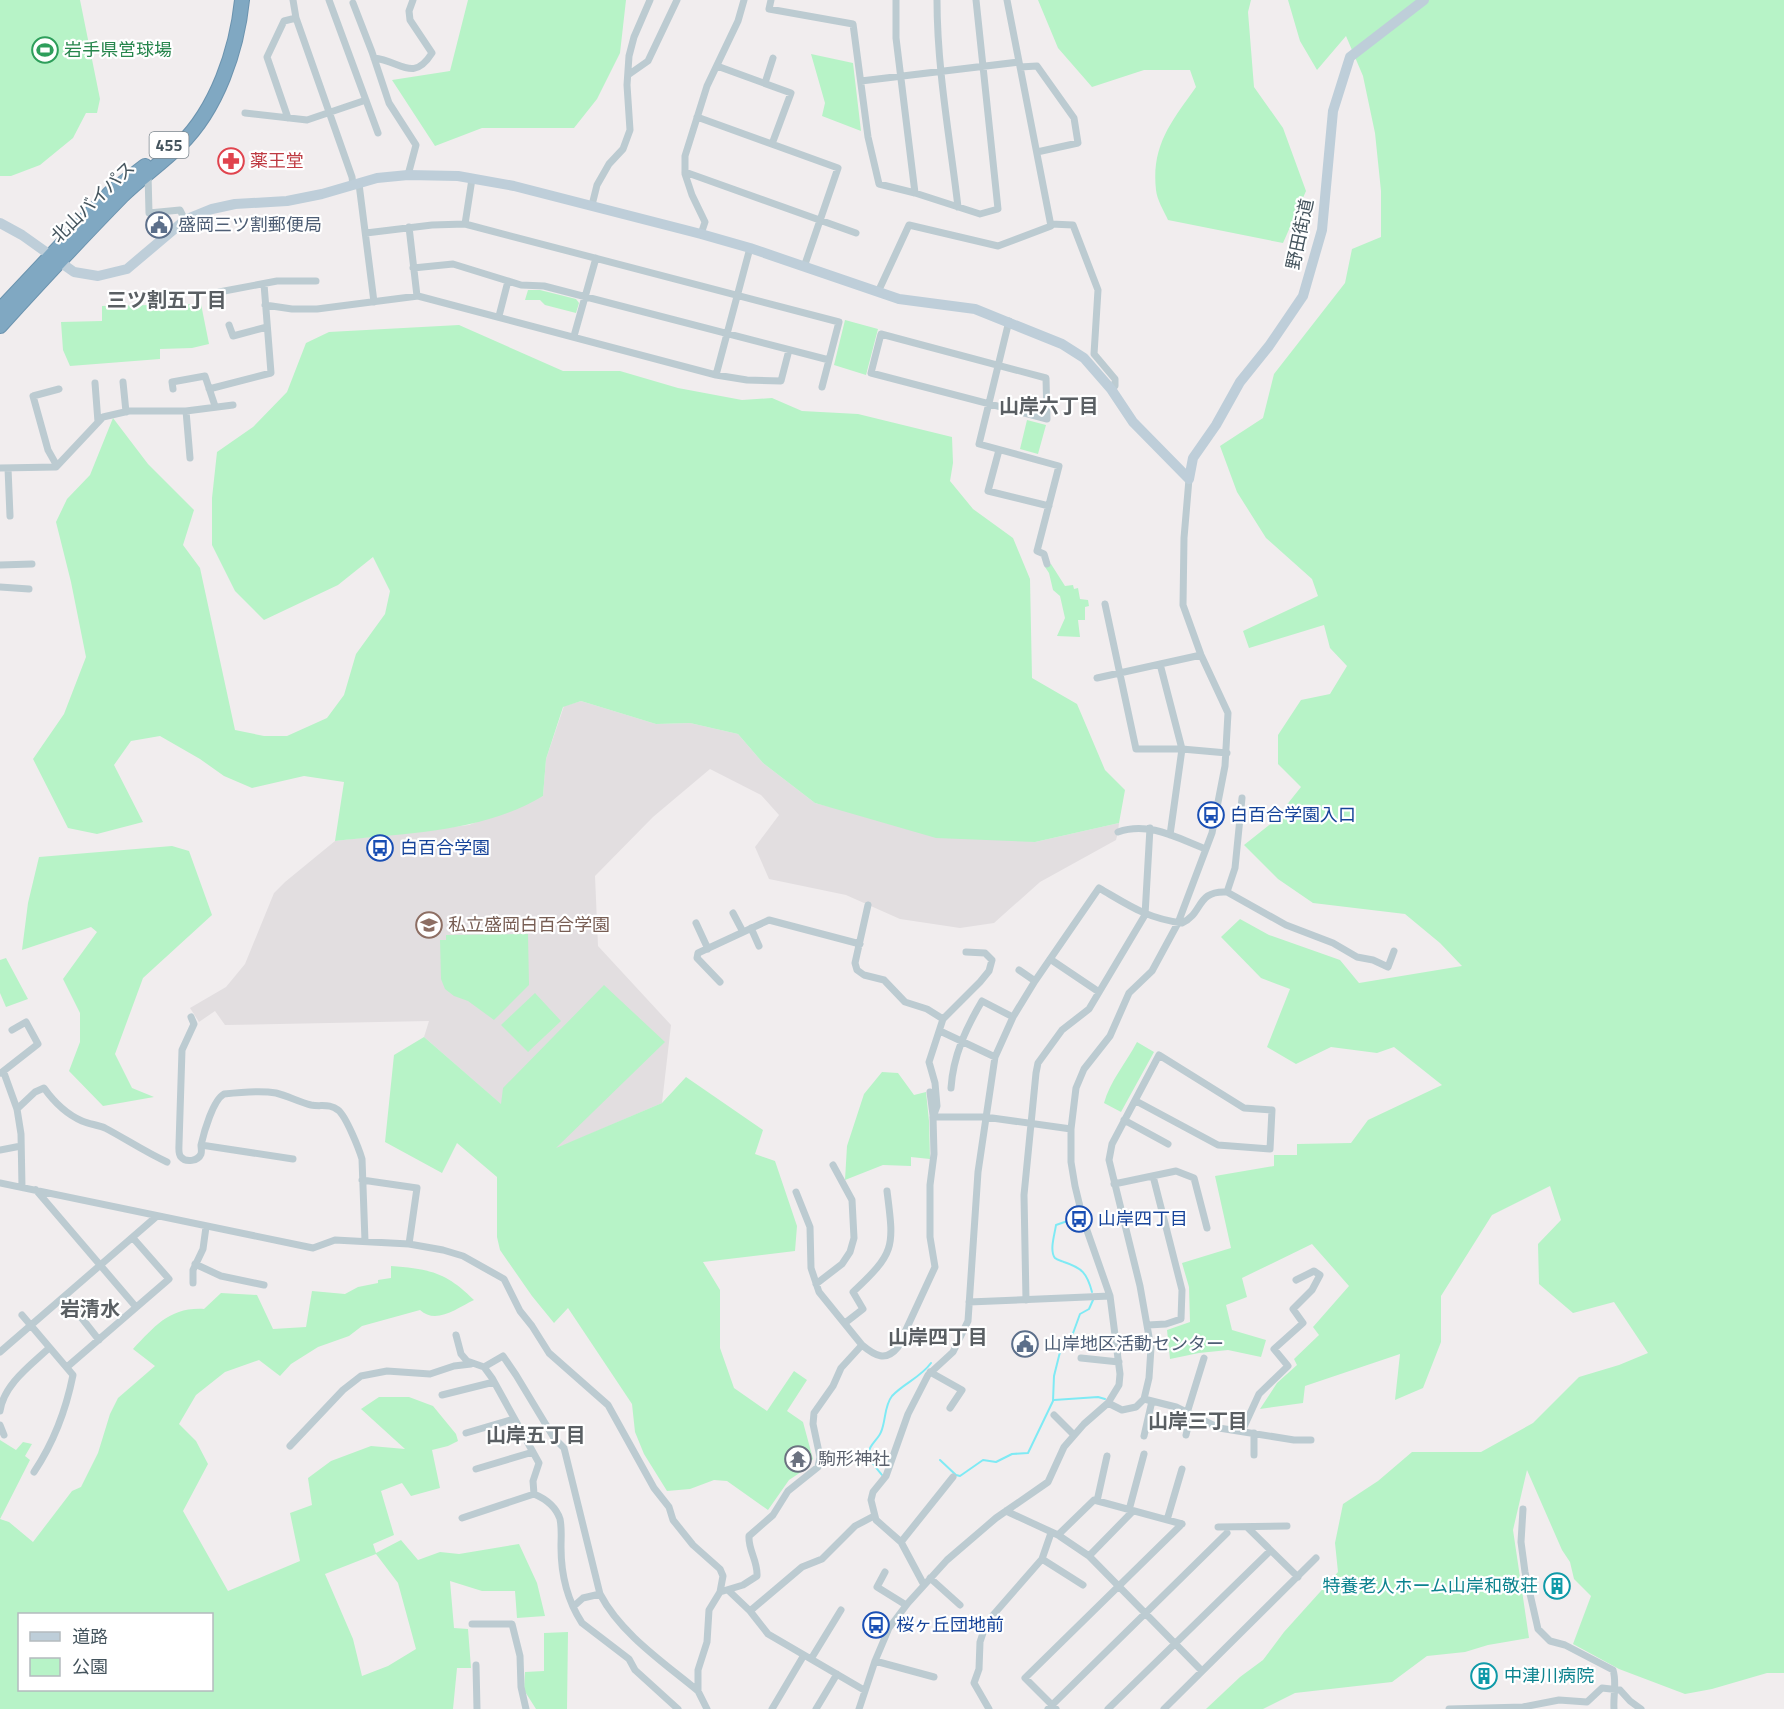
<svg xmlns="http://www.w3.org/2000/svg" width="1784" height="1709" viewBox="0 0 1784 1709" font-family="'Titillium Web','Noto Sans JP',sans-serif">
  <style>
    .education { fill: #e2dee0 }
    .green { fill: #b7f3c7; fill-rule: evenodd }
    .lines { fill: none; stroke-linecap: round; stroke-linejoin: round }
    .stream { stroke: #7feaf4; stroke-width: 2 }
    .highway-casing { stroke: #6b93ae; stroke-width: 16 }
    .street { stroke: #bccbd1; stroke-width: 7 }
    .secondary { stroke: #beced9; stroke-width: 10 }
    .highway { stroke: #80a8c2; stroke-width: 14 }
    .labels { text-anchor: middle; stroke-width: 4.5; stroke-linejoin: round; paint-order: stroke }
    .shield { fill: #fff; stroke: #7c878e; stroke-width: 1.5 }
    .shield-label { font-size: 16px; font-weight: bold; fill: #44545d }
    .leisure-label { font-size: 18px; fill: #27864d; stroke: #fff; text-anchor: start }
    .health-label { font-size: 18px; fill: #be3a42; stroke: #fff; text-anchor: start }
    .street-label { font-size: 18px; fill: #44545d; stroke: #fff }
    .service-label { font-size: 18px; fill: #4e5e75; stroke: #fff; text-anchor: start }
    .transit-label { font-size: 18px; fill: #164399; stroke: #fff; text-anchor: start }
    .education-label { font-size: 18px; fill: #785e54; stroke: #fff; text-anchor: start }
    .worship-label { font-size: 18px; fill: #5b616d; stroke: #fff; text-anchor: start }
    .culture-label { font-size: 18px; fill: #0d838f; stroke: #fff; text-anchor: end }
    .neighbourhood-label { font-size: 20px; font-weight: bold; fill: #5a5f63; stroke: #fff }
  </style>
  <rect width="100%" height="100%" fill="#f1edee"/>
  <path class="education" d="M581,701L656,724L690,723L738,734L763,763L815,803L862,815L1035,842L1119,823L1118,832L1116,840L1040,882L994,923L960,928L900,919L846,895L769,879L755,847L779,815L761,795L710,769L653,817L595,876L598,946L671,1025L662,1103L553,1150L424,1037L429,1021L225,1025L215,1011L199,1022L190,1008L226,987L245,964L274,893L285,882L335,841L469,825L543,796L546,759L564,706Z"/>
  <path class="green" d="M0,0H80L100,99L97,113H86L73,138L40,165L11,176H0Z
    M468,0H626L620,53L597,99L574,128H482L435,146L392,80L450,71Z
    M1038,0H1251L1248,12L1254,87L1283,128L1306,191L1283,243L1168,220C1164,211 1157,200 1156,190C1151,145 1172,121 1196,87L1190,70H1144L1092,87L1058,48Z
    M1288,0H1784V1673H1767L1712,1689L1685,1694L1619,1669L1573,1644L1591,1596L1574,1579L1570,1562L1562,1550L1527,1470L1513,1530L1529,1638L1488,1645L1465,1652L1427,1656L1392,1682L1295,1693L1263,1709H1206L1240,1677L1263,1660L1284,1632L1338,1572L1335,1543L1343,1504L1378,1481L1412,1452H1481L1533,1423L1579,1377L1619,1365L1648,1353L1614,1302L1573,1313L1539,1284L1538,1244L1561,1220L1550,1186L1492,1215L1441,1296V1342L1423,1388L1395,1400L1400,1354L1305,1386L1303,1403L1260,1409L1277,1383L1297,1365L1294,1359L1319,1335L1313,1327L1349,1286L1312,1244L1242,1278L1247,1297L1226,1305L1232,1330L1266,1340L1261,1357L1228,1350L1199,1353L1170,1359L1167,1330L1190,1322L1189,1287L1182,1263L1231,1248L1215,1176L1274,1166V1155H1297V1144L1351,1143L1368,1120L1442,1085L1394,1047L1377,1053L1331,1047L1296,1064L1267,1047L1290,989L1261,978L1221,937L1240,919L1269,935L1340,960L1359,983L1462,966L1440,943L1405,914L1313,903L1278,879L1244,845L1273,822L1301,787L1278,764V735L1301,700L1330,694L1347,666L1330,648L1324,625L1249,648L1243,631L1318,596L1312,579L1266,538L1237,492L1220,446L1263,418L1274,374L1345,283L1352,249L1381,237V191L1375,133L1363,76L1346,36L1317,70L1300,41Z
    M811,54L853,63L861,131L822,116L825,103Z
    M528,290H540L576,299L579,303L576,313L545,305L540,300H525Z
    M201,304L209,344L192,348L160,349V359L70,366L63,350L61,322L102,321V306Z
    M845,320L878,329L866,375L834,365Z
    M459,325L563,371H620L678,388L742,400L772,398L802,411L858,414L952,437L953,463L950,481L973,509L1013,538L1030,579L1032,678L1077,704L1105,770L1125,790L1119,823L1035,842L936,838L815,803L763,763L738,734L690,723L656,724L581,701L563,707L546,759L543,796C482,833 404,833 335,841L344,782L304,776L252,788L224,776L200,759L160,736L131,741L114,765L143,822L97,834L68,828L33,759L64,714L86,657L71,582L56,522L67,499L90,475L113,418L148,464L194,510L183,545L200,568L235,730L264,736H287L327,718L344,695L356,654L385,614L390,591L373,557L338,585L264,620L235,591L212,545V498L217,452L253,427L287,392L306,343L329,332Z
    M1027,420L1046,425L1038,454L1020,449Z
    M1051,564L1065,586L1073,585L1074,589L1078,588L1080,599L1088,600L1089,606L1085,607V620H1078L1080,637L1057,636L1065,618L1060,596L1053,590L1049,573L1045,567Z
    M172,846L189,851L212,915L143,978L115,1054L132,1088L154,1097L103,1106L69,1071L80,1042V1013L63,979L97,932L91,927L22,950L28,903L39,857Z
    M528,934L529,985L494,1020L468,1001L454,996L445,989L441,979L440,940H446V935Z
    M6,958L28,999L6,1007L0,993V960Z
    M604,985L665,1042L556,1148L662,1103L686,1077L763,1130L755,1154L775,1161L797,1226L795,1251L703,1262L720,1290V1348L734,1388L767,1411L794,1371L807,1380L787,1411L803,1422L813,1459L801,1472L789,1480L768,1510L727,1481L714,1480L690,1489L667,1491L644,1454L635,1432L632,1404L568,1308L554,1323L532,1296L500,1250L497,1237V1177L457,1143L442,1173L385,1142L394,1055L424,1037L501,1104L503,1088Z
    M535,993L561,1021L528,1052L501,1025Z
    M1137,1042L1154,1052L1121,1112L1104,1103C1110,1081 1126,1063 1137,1042Z
    M882,1072L898,1073L914,1095L926,1092L929,1121L930,1159L911,1157V1166L883,1165L845,1180L847,1146L864,1094Z
    M391,1266C429,1269 446,1272 474,1300C457,1308 436,1325 420,1310L362,1326L349,1336L318,1347L291,1364L280,1376L259,1360L225,1372L196,1395L179,1424L196,1441L208,1464L183,1511L228,1591L300,1561L290,1513L312,1505L308,1478L331,1461L371,1446L405,1449L361,1409L379,1397H409L433,1406L456,1434L458,1441L448,1446L432,1450L440,1488L411,1496L402,1483L381,1491L394,1535L373,1544L376,1553L401,1540L418,1560L440,1552L459,1554L519,1544L537,1583L545,1616L517,1618L515,1591H482L450,1581L454,1628L468,1629L471,1668H457L453,1709H0V1440L16,1450L23,1442L32,1444L25,1456L30,1460L0,1519L9,1522L33,1542L72,1491L81,1487L98,1453L110,1414L118,1398L155,1366L133,1349C155,1326 170,1307 204,1309L221,1293L257,1295L273,1329L306,1327L312,1291L345,1294L358,1287L378,1283V1280L391,1278ZM376,1554L398,1583L416,1649L388,1666L362,1676L353,1639L325,1574ZM20,1614H212V1690H20Z
    M568,1632L567,1709H536L524,1690L525,1672L544,1671V1633Z"/>
  <g class="lines">
    <path class="stream" d="M1074,1209L1076,1218L1056,1225C1055,1233 1049,1251 1055,1258C1057,1260 1062,1261 1064,1262C1082,1268 1087,1273 1092,1292
      M1054,1400L1098,1397L1105,1399
      M940,1460L956,1475L960,1476L983,1460L996,1462L1012,1454L1028,1453L1053,1401L1054,1376L1060,1352L1063,1345L1072,1336L1080,1314L1089,1309L1093,1300
      M882,1475C878,1470 871,1463 869,1456C867,1446 878,1440 881,1432C886,1421 884,1406 892,1396C904,1383 920,1378 931,1363"/>
    <g class="highway-casing">
      <path id="highway" d="M0,310L110,193L145,166
        M0,326C40,282 80,239 122,196C140,178 162,163 180,145C217,109 237,50 242,0"/>
    </g>
    <path class="street" d="M293,0L296,18L352,177L353,185
      M329,0L378,133
      M771,0L769,9L853,24L868,137L879,184L915,193L980,214L998,209L976,0
      M896,0V38L915,193
      M937,0C937,69 950,139 958,207
      M353,3L372,52L389,103L416,145L408,175
      M374,58C401,61 413,83 432,53L410,20L409,11L413,0
      M717,66L791,93L772,144
      M1020,67L1037,66L1074,118L1078,143L1037,152
      M628,75L648,61L677,0
      M861,81L1019,62
      M765,83L773,58
      M245,113L307,120L366,100
      M697,117L838,168L804,267
      M288,118L267,57L284,21L296,18
      M685,172L856,233
      M148,174L149,213L180,210L185,220
      M359,184L374,302
      M592,205L597,185L609,164L623,149L630,130L627,85L629,56L634,37L650,0
      M465,224L472,179
      M1051,224L1073,225L1098,290L1094,354L1115,379V386L1111,389
      M409,227L417,296
      M366,233L432,225L465,224L839,322L822,387
      M701,234L705,222L692,195L685,174V156L707,86L738,21L744,0
      M413,268L453,264L521,285L544,286L829,360
      M219,292L277,281H316
      M878,292L909,225L998,246L1051,226L1007,0
      M265,305L292,309H317L418,296L716,375L747,380L781,381L789,350
      M499,316L508,281
      M1009,321L979,444L1059,466L1037,551L1044,554L1047,564
      M229,325L233,336L267,327
      M881,334L1046,378L1047,419L871,373Z
      M574,336L596,258
      M716,375L750,248
      M123,382L126,412
      M95,383L98,422
      M173,389L172,382L205,376L215,406
      M209,389L271,373L264,284
      M186,411L190,458
      M999,450L988,491L1049,506
      M57,466L48,450L33,396L59,389
      M0,468L56,467L103,417L129,411H186L233,405
      M8,468L10,516
      M0,565L32,564
      M0,587L29,589
      M1105,604L1136,749H1182L1227,753
      M1160,664L1182,749L1170,835
      M1097,678L1201,655
      M1118,832C1149,821 1177,838 1206,849
      M1227,892L1286,925L1333,943L1357,957L1373,960L1388,967L1394,951
      M868,905L855,963L857,970L864,975L884,980L905,1002L927,1009L943,1019
      M733,913L743,932
      M696,923L708,949
      M751,928L759,946
      M1050,959L1099,992
      M1019,970L1035,981
      M720,982L697,958L698,953L769,920L860,944
      M191,1017L194,1024L182,1050L179,1144C179,1148 178,1154 181,1157C186,1163 198,1161 201,1154C202,1151 201,1148 201,1145C204,1132 213,1100 224,1094C241,1092 260,1090 276,1093C288,1096 299,1102 311,1105C320,1107 330,1103 338,1110C346,1116 359,1149 362,1159L365,1241
      M940,1031L995,1057
      M0,1073H4L17,1109L21,1134L22,1187
      M1,1073L38,1044L26,1022L12,1030
      M951,1088C953,1056 966,1028 982,1001L1013,1017
      M930,1092L933,1115
      M17,1109L35,1092L44,1088C54,1102 66,1114 82,1121C89,1124 98,1125 105,1128C126,1139 145,1152 167,1162
      M933,1117L937,1106L935,1083L929,1062L943,1019L980,982L989,971L992,960L985,953L966,952
      M1124,1120L1168,1144
      M201,1145L293,1159
      M0,1150L21,1146
      M362,1180L417,1188L409,1244
      M0,1183L313,1248L335,1240L409,1244L443,1250L463,1256L504,1279L520,1311L532,1326L549,1353L608,1405L654,1488L669,1507L673,1520L693,1545L720,1569L723,1576L720,1592L709,1610L707,1642L698,1670V1691L707,1709
      M1114,1184L1176,1171L1194,1178L1207,1228
      M36,1190L136,1307
      M796,1192L810,1227L811,1268L819,1292L862,1345
      M195,1264L221,1276L264,1285
      M193,1283V1270L203,1249L206,1227
      M816,1284L842,1264L850,1252L854,1238L852,1200L833,1165
      M65,1297L99,1340
      M1026,1300L1024,1195L1036,1073L1038,1063L1062,1030L1089,1009L1145,915L1150,828
      M969,1302L1110,1296
      M22,1315L73,1375C66,1410 54,1442 34,1472
      M845,1323L863,1309L853,1292C896,1252 894,1247 887,1191
      M1148,1325L1166,1324L1181,1319L1182,1290L1153,1176
      M456,1335L461,1354L467,1361L484,1367L492,1378L539,1463L533,1481L534,1494C546,1499 556,1507 560,1519C562,1529 561,1537 561,1547C561,1574 567,1600 582,1623L629,1659L635,1670L678,1709
      M0,1352L157,1216
      M1081,1358L1119,1362
      M67,1367L169,1279L133,1238
      M484,1367L503,1356L516,1375L554,1438L564,1448L600,1594C621,1634 663,1662 698,1691
      M930,1372L962,1390L950,1408
      M442,1395L494,1382
      M1144,1399L1176,1407L1219,1428L1294,1440H1311
      M1108,1403L1122,1410L1136,1407L1144,1399L1149,1378L1151,1348L1140,1286L1109,1160L1112,1144L1159,1055L1244,1108L1272,1110L1270,1149L1218,1145L1136,1101
      M0,1411C4,1384 31,1365 49,1348
      M1187,1413L1204,1358
      M1054,1415L1074,1435
      M0,1425L4,1435
      M1242,1431L1259,1394L1288,1366L1274,1349L1303,1323L1293,1309L1312,1290L1320,1275L1314,1271L1296,1280
      M466,1433L514,1419
      M1186,1435L1191,1414
      M1144,1436L1152,1401
      M290,1446L343,1390L361,1376L387,1371L430,1374L454,1366L471,1364
      M1254,1455V1433
      M476,1469L533,1452
      M1097,1501L1107,1456
      M1523,1509L1521,1542L1525,1572L1538,1629L1550,1641L1565,1645L1613,1670C1617,1682 1613,1696 1614,1709
      M1129,1510L1144,1454
      M1006,1511L1058,1535L1089,1556L1202,1671
      M462,1518L534,1494
      M1167,1520L1182,1469
      M1218,1527L1287,1526
      M1247,1527L1298,1577
      M1058,1535L1094,1500L1182,1524
      M901,1542L953,1477
      M1089,1556L1133,1511
      M1042,1559L1083,1585
      M885,1572L877,1587L906,1605
      M930,1578L960,1605
      M924,1585L901,1542L876,1520L871,1500L873,1492L886,1476L908,1414L928,1375L953,1352L968,1321L978,1172L995,1057L1013,1017L1035,981L1099,888C1130,906 1146,918 1182,923C1203,914 1196,890 1227,892L1235,868L1242,798
      M729,1591L750,1611L768,1634L864,1690
      M720,1592L743,1585L757,1576C758,1561 748,1550 749,1536L773,1515L788,1491L818,1467L820,1457L813,1424L814,1413L833,1386L841,1368L862,1345C875,1356 886,1362 898,1347L935,1267L930,1237V1185L934,1154L933,1117H985L1071,1129
      M574,1606L583,1598L600,1594
      M750,1611L802,1567L822,1559L855,1526L874,1516
      M472,1624H512L520,1656L521,1687L526,1709
      M811,1659L841,1610
      M875,1661L934,1677
      M476,1665L477,1709
      M772,1709L804,1655
      M816,1709L837,1674
      M859,1709L875,1661L889,1628L908,1603L947,1560L996,1518L1048,1482L1064,1447L1084,1424L1108,1403L1119,1385L1120,1374L1110,1296L1083,1219L1075,1186L1071,1162V1129L1076,1088L1084,1069L1110,1036L1129,993L1152,971L1178,923L1212,833L1225,766L1228,713L1201,655L1183,605L1184,538L1189,479
      M989,1709L974,1683L979,1669L980,1642L984,1630L987,1622L1042,1559L1051,1533
      M1048,1709L1227,1533
      M1056,1709L1025,1678L1182,1524
      M1108,1709L1270,1551
      M1164,1709L1316,1558
      M1449,1709L1523,1707L1559,1700L1587,1702L1602,1688L1620,1690L1630,1701L1641,1709"/>
    <path class="secondary" d="M0,223L22,235L74,272L98,276L127,269L185,220L212,209L235,204L287,201L322,194L377,178L408,175L458,176L514,186L701,234L750,248L899,299L975,309L1062,344L1084,358L1111,389L1133,422L1189,479
      M1189,479L1193,458L1216,425L1240,382L1269,346L1303,296L1322,230L1333,111L1350,57L1424,0"/>
    <use href="#highway" class="highway"/>
  </g>
  <defs>
    <g id="stadium-ring" transform="scale(1.35)"><circle r="9.5" fill="#fff" stroke="#2e9e5b" stroke-width="1.5"/><path d="M0-5a6.5 5 0 1 0 0 10a6.5 5 0 1 0 0-10ZM-3.5-1.8h7v3.6h-7Z" fill="#2e9e5b"/></g>
    <g id="pharmacy-ring" transform="scale(1.35)"><circle r="9.5" fill="#fff" stroke="#e0444e" stroke-width="1.5"/><path d="M-2-6h4v4h4v4h-4v4h-4v-4h-4v-4h4Z" fill="#e0444e"/></g>
    <g id="civic-ring" transform="scale(1.35)"><circle r="9.5" fill="#fff" stroke="#5c6f8a" stroke-width="1.5"/><path d="M-.6-6.5H3V-4.5H.6V-3L4-1V1h2V6H-6V1h2V-1L-.6-3ZM-1.2 2.5V6h2.4V2.5Z" fill="#5c6f8a"/></g>
    <g id="bus-ring" transform="scale(1.35)"><circle r="9.5" fill="#fff" stroke="#1a4fb4" stroke-width="1.5"/><path d="M-5-6H5V4H4V6H2V4H-2V6H-4V4H-5ZM-3.5-4V0h7V-4ZM-3.5 1.2v1.5H-2V1.2ZM2 1.2v1.5H3.5V1.2Z" fill="#1a4fb4"/></g>
    <g id="school-ring" transform="scale(1.35)"><circle r="9.5" fill="#fff" stroke="#8d6e63" stroke-width="1.5"/><path d="M0-5L7-2L0 1L-7-2ZM-4 1L0 2.5L4 1V4Q0 6-4 4Z" fill="#8d6e63"/></g>
    <g id="temple-ring" transform="scale(1.35)"><circle r="9.5" fill="#fff" stroke="#6b7280" stroke-width="1.5"/><path d="M0-6L5-2H3V0L6.5 2.5H4V6H1.5V3h-3V6H-4V2.5H-6.5L-3 0V-2H-5Z" fill="#6b7280"/></g>
    <g id="building-ring" transform="scale(1.35)"><circle r="9.5" fill="#fff" stroke="#0f9aa8" stroke-width="1.5"/><path d="M-4-6H4V6H1V3H-1V6H-4ZM-2.5-4.3h1.7v1.8h-1.7ZM.8-4.3h1.7v1.8H.8ZM-2.5-1h1.7V.8h-1.7ZM.8-1h1.7V.8H.8Z" fill="#0f9aa8"/></g>
  </defs>
  <g fill-rule="evenodd">
    <use href="#stadium-ring" x="45" y="50"/>
    <use href="#pharmacy-ring" x="231" y="161"/>
    <use href="#civic-ring" x="159" y="225"/>
    <use href="#bus-ring" x="1211" y="815"/>
    <use href="#bus-ring" x="380" y="848"/>
    <use href="#school-ring" x="429" y="925"/>
    <use href="#bus-ring" x="1079" y="1219"/>
    <use href="#civic-ring" x="1025" y="1344"/>
    <use href="#temple-ring" x="798" y="1459"/>
    <use href="#building-ring" x="1557" y="1586"/>
    <use href="#bus-ring" x="876" y="1625"/>
    <use href="#building-ring" x="1484" y="1676"/>
  </g>
  <g class="labels">
    <rect class="shield" x="149.5" y="132" width="39" height="26" rx="4.5"/>
    <g class="shield-label">
      <text x="169" y="151">455</text>
    </g>
    <g class="leisure-label">
      <text x="64" y="56">岩手県営球場</text>
    </g>
    <g class="health-label">
      <text x="250" y="167">薬王堂</text>
    </g>
    <g class="street-label">
      <text transform="translate(93 202) rotate(-44)" y="6">北山バイパス</text>
      <text transform="translate(1300 234) rotate(-78)" y="6">野田街道</text>
    </g>
    <g class="service-label">
      <text x="178" y="231">盛岡三ツ割郵便局</text>
      <text x="1044" y="1350">山岸地区活動センター</text>
    </g>
    <g class="transit-label">
      <text x="1230" y="821">白百合学園入口</text>
      <text x="400" y="854">白百合学園</text>
      <text x="1098" y="1225">山岸四丁目</text>
      <text x="896" y="1631">桜ヶ丘団地前</text>
    </g>
    <g class="education-label">
      <text x="448" y="931">私立盛岡白百合学園</text>
    </g>
    <g class="worship-label">
      <text x="818" y="1465">駒形神社</text>
    </g>
    <g class="culture-label">
      <text x="1538" y="1592">特養老人ホーム山岸和敬荘</text>
      <text x="1504" y="1682" text-anchor="start">中津川病院</text>
    </g>
    <g class="neighbourhood-label">
      <text x="167" y="307">三ツ割五丁目</text>
      <text x="1049" y="413">山岸六丁目</text>
      <text x="90" y="1316">岩清水</text>
      <text x="938" y="1344">山岸四丁目</text>
      <text x="1198" y="1428">山岸三丁目</text>
      <text x="536" y="1442">山岸五丁目</text>
    </g>
  </g>
  <rect x="18" y="1613" width="195" height="78" fill="#ffffff" stroke="#b4bbbe" stroke-width="1.5"/>
  <rect x="30" y="1632" width="30" height="9" fill="#beced9" stroke="#b4bbbe" stroke-width="1.5"/>
  <text x="72" y="1643" font-size="18" fill="#44545d">道路</text>
  <rect x="30" y="1658" width="30" height="18" fill="#b7f3c7" stroke="#b4bbbe" stroke-width="1.5"/>
  <text x="72" y="1673" font-size="18" fill="#44545d">公園</text>
</svg>
